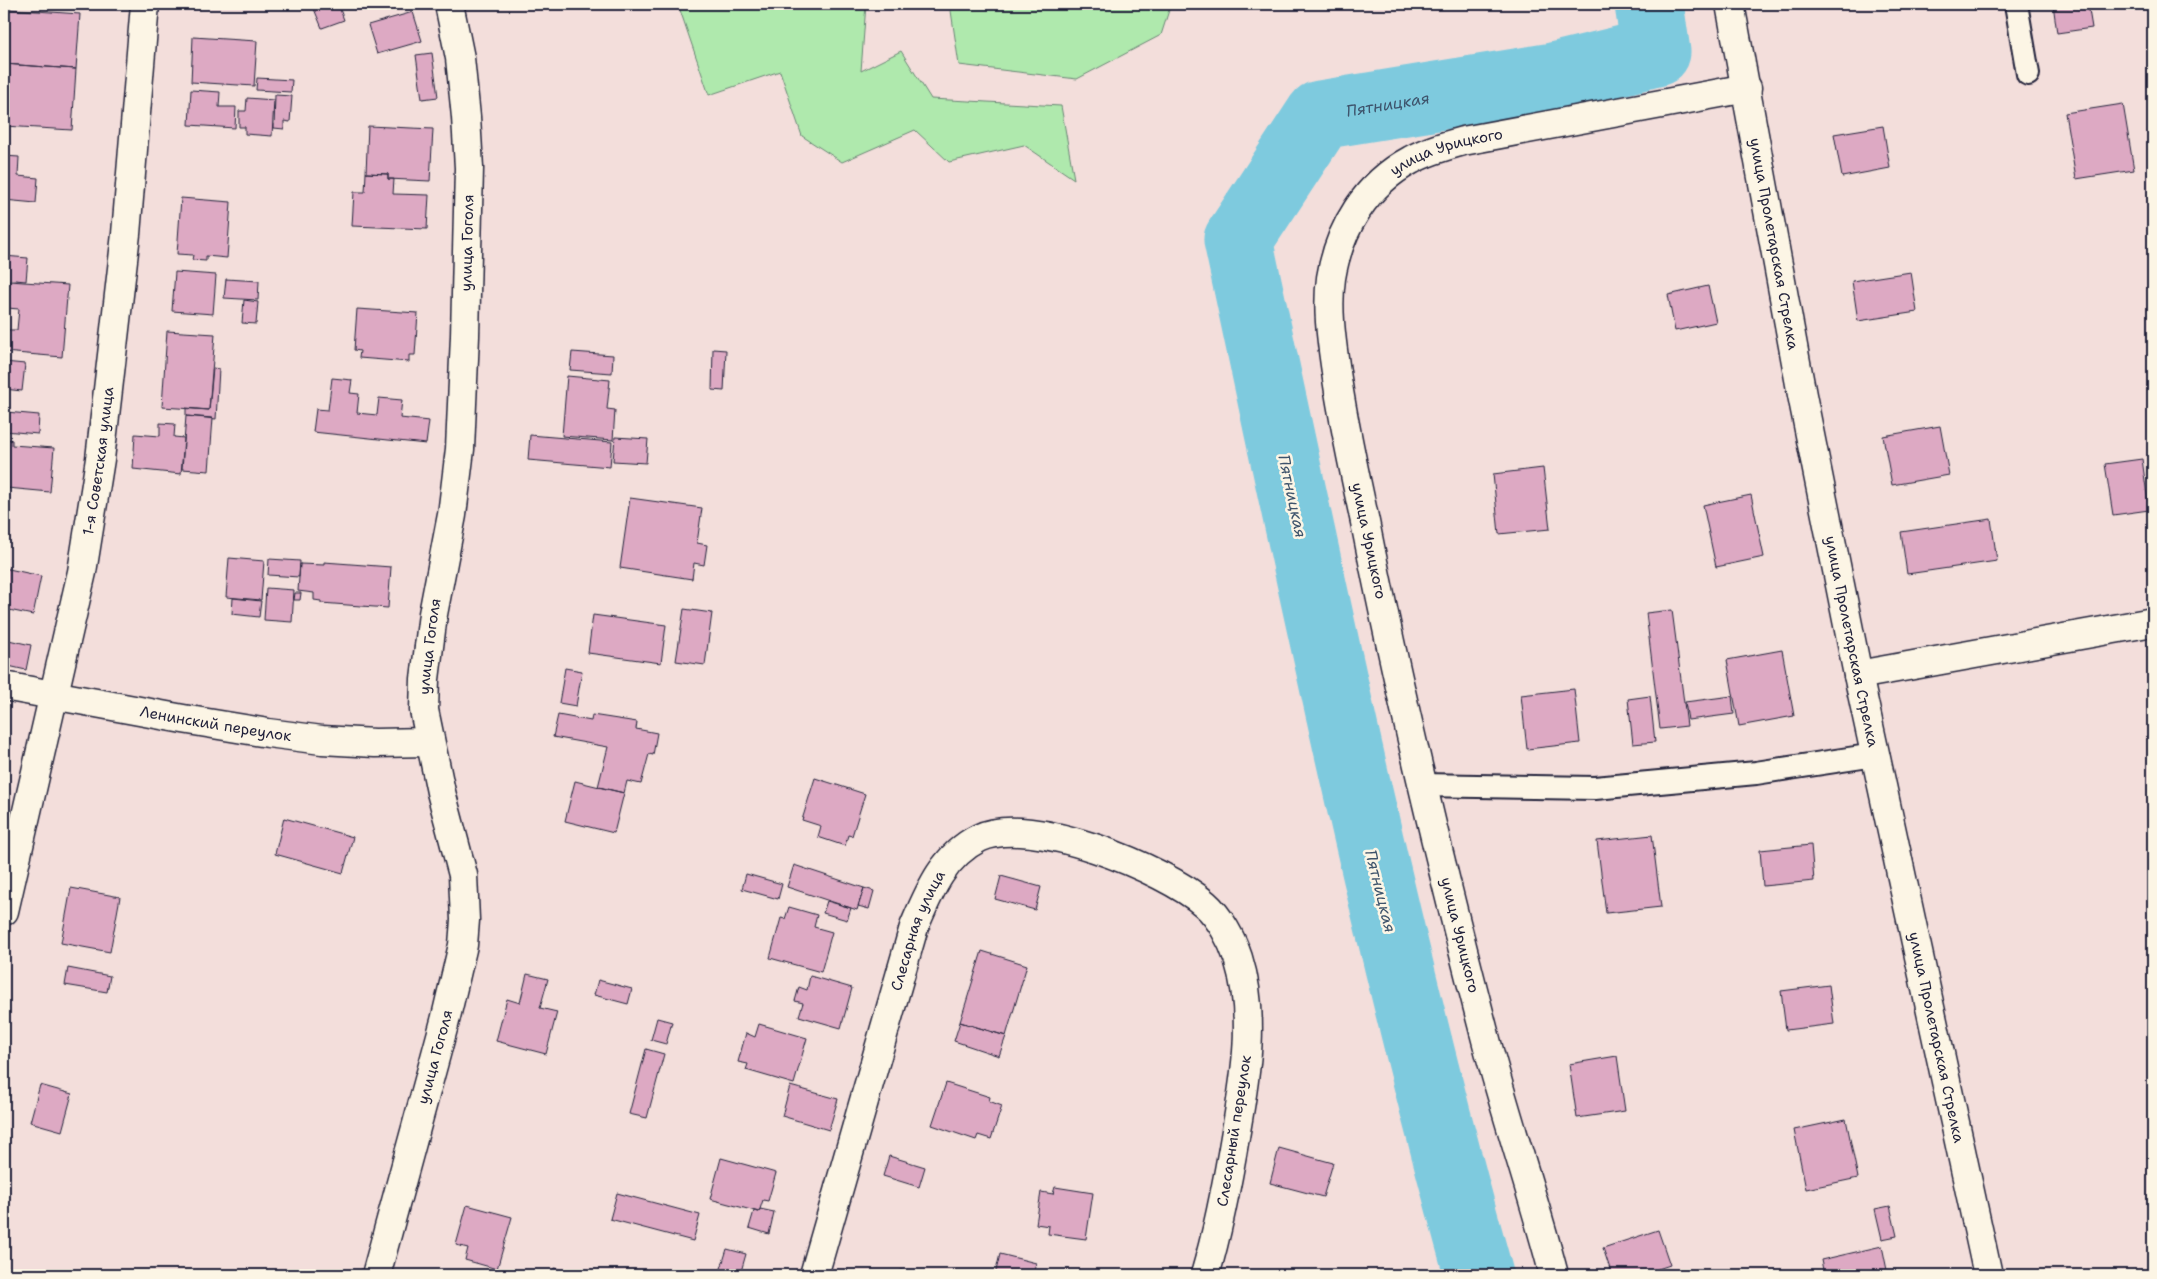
<svg xmlns="http://www.w3.org/2000/svg" width="2157" height="1279" viewBox="0 0 2157 1279" font-family="'Shantell Sans',sans-serif">
  <style>
    .green { fill: #afe9ad; stroke: #688674 }
    .lines { fill: none; stroke-linecap: round; stroke-linejoin: round }
    .river { stroke: #7ecade; stroke-width: 69 }
    .building { fill: #dda9c3; stroke: #22223b }
    .lane-casing { stroke: #22223b; stroke-width: 26 }
    .street-casing { stroke: #22223b; stroke-width: 31 }
    .secondary-casing { stroke: #22223b; stroke-width: 31 }
    .lane { stroke: #fcf5e5; stroke-width: 22 }
    .street { stroke: #fcf5e5; stroke-width: 28 }
    .secondary { stroke: #fcf5e5; stroke-width: 28 }
    .labels { text-anchor: middle; stroke-width: 5; stroke-linejoin: round; paint-order: stroke }
    .street-label { font-size: 15px; fill: #22223b; stroke: #fcf5e5 }
    .water-label { font-size: 16px; font-style: italic; fill: #3e546c; stroke: #fcf5e5 }
  </style>
  <rect width="100%" height="100%" fill="#f3dedb"/>
  <filter id="ink" filterUnits="userSpaceOnUse"><feTurbulence type="fractalNoise" baseFrequency=".02" numOctaves="2"/><feDisplacementMap in="SourceGraphic" scale="10" xChannelSelector="R" yChannelSelector="G"/><feConvolveMatrix kernelMatrix="1 2 1 2 8 2 1 2 1" color-interpolation-filters="sRGB"/></filter>
  <g filter="url(#ink)">
    <path class="green" d="M680,4H866L861,71L901,51L931,99L1061,106L1074,179L1024,145L949,162L915,130L842,162L802,136L780,71L709,95L679,7Z
      M950,4H1047L1055,7L1054,4H1171L1161,35L1077,79L959,65Z"/>
    <g class="lines">
      <path class="river" id="s1" d="M1479,1275C1384,934 1312,587 1238,240L1320,115L1553,77L1656,52L1649,4"/>
    </g>
    <path class="building" d="M312,4H338L344,20L322,28Z
      M2053,4H2088L2092,28L2057,33Z
      M7,9L80,14L76,69L4,64Z
      M413,12L422,41L377,54L368,25Z
      M193,37L257,41L254,86L191,82Z
      M432,53L438,97L422,99L416,55Z
      M4,64L76,69L72,130L4,126Z
      M257,78L292,80L291,92L256,90Z
      M191,90L220,92L219,107H236L235,128L189,125Z
      M275,95L292,96L290,122L284,121V129L274,128Z
      M247,98L274,100L272,136L245,134V127H239V111H246Z
      M2123,104L2134,170L2076,179L2065,113Z
      M368,126L433,129L430,181L388,179V174L366,173Z
      M1883,126L1890,168L1842,177L1834,134Z
      M4,156L19,157L18,176L38,178L36,203L4,200Z
      M366,173L388,174V179H394L393,194L429,195L427,229L352,226L354,192H365Z
      M181,198L231,202L227,258L206,256V261L192,260L193,255L177,254Z
      M4,256L28,258L26,281L4,279Z
      M175,272L216,275L213,314L172,311Z
      M1911,272L1917,312L1858,321L1852,281Z
      M226,279L259,281L258,300L224,298Z
      M9,281L68,285L62,357L4,352L5,330H17L19,309L7,308Z
      M1708,286L1716,322L1675,331L1668,295Z
      M244,300L258,302L256,324L242,323Z
      M357,309L418,313L415,355H409V362L359,358L360,351L354,350Z
      M167,331L215,334L209,410L162,407Z
      M713,349L726,350L724,391L712,390Z
      M572,352L613,355L612,373L570,370Z
      M4,362L25,364L22,391L4,389Z
      M213,368L219,369L216,419L186,416V408L209,410Z
      M567,376L610,380L607,409L615,410L613,440L562,436Z
      M332,378L352,380L350,393L359,394L357,413L377,415L379,398L402,400L400,418L429,421L426,444L313,432L316,409L328,410Z
      M6,412L39,415L38,434L5,431Z
      M186,416L213,418L209,471L182,469Z
      M160,423L175,424L174,437L184,438L181,474L133,469L135,434L160,436Z
      M1940,426L1949,475L1892,485L1883,436Z
      M530,435L612,442L610,467L528,460Z
      M615,437L648,439L646,463L613,461Z
      M4,439L12,440V445L54,448L50,492L7,488V485H4Z
      M2142,459L2149,510L2113,515L2105,464Z
      M1543,468L1550,529L1499,534L1493,474Z
      M1751,495L1764,557L1716,567L1703,505Z
      M630,498L702,508L697,543L707,545L704,565L694,563L692,579L620,568Z
      M1991,519L1997,561L1907,574L1901,532Z
      M229,558L264,561L261,600L226,597Z
      M269,559L300,561L299,577L268,575Z
      M324,562L391,567L388,608L321,603V601L314,600V593L298,591L300,564L324,565Z
      M4,568L41,576L33,615L4,609Z
      M266,588L294,590L292,622L264,620Z
      M295,593H301L300,600H294Z
      M233,598L261,601L259,617L232,614Z
      M684,609L712,613L705,665L676,661Z
      M1672,610L1687,726L1660,729L1646,613Z
      M593,615L666,625L661,663L588,653Z
      M4,639L31,645L26,670L4,665Z
      M1782,650L1794,716L1739,726L1727,660Z
      M565,668L582,671L576,706L559,703Z
      M1574,689L1580,743L1527,749L1521,695Z
      M1650,696L1655,742L1633,744L1628,699Z
      M1732,696L1734,714L1688,720L1685,702Z
      M558,715L591,721L592,715L637,722L636,729L657,733L653,755L649,754L641,784L627,781L624,793L598,787L608,747L553,737Z
      M815,778L865,794L852,836L848,835L845,846L818,837L821,826L802,820Z
      M575,781L624,793L614,833L565,821Z
      M284,818L353,837L343,873L275,854Z
      M1652,835L1661,907L1606,913L1597,841Z
      M1811,845L1814,881L1763,886L1760,850Z
      M794,865L864,888L857,910L787,887Z
      M746,874L782,884L778,899L742,889Z
      M1001,876L1041,887L1035,910L995,899Z
      M71,888L120,897L110,952L61,943Z
      M864,888L874,891L869,909L858,906Z
      M827,901L851,908L847,920L823,913Z
      M789,907L817,915L814,927L832,932L821,972L770,958L781,918L785,919Z
      M982,951L1027,965L1006,1036L960,1022Z
      M68,968L110,976L107,992L65,985Z
      M527,974L548,979L540,1008L557,1012L546,1054L496,1041L507,999L520,1003Z
      M810,976L852,988L841,1028L799,1016L803,1003L795,1001L799,987L807,990Z
      M598,980L632,989L628,1004L594,995Z
      M1829,985L1834,1024L1786,1030L1781,991Z
      M657,1018L672,1022L666,1044L651,1040Z
      M960,1022L1006,1036L999,1056L954,1041Z
      M759,1024L807,1038L794,1084L746,1070L748,1064L738,1062L746,1033L755,1037Z
      M646,1049L664,1054L647,1118L629,1114Z
      M1617,1056L1625,1111L1577,1118L1569,1064Z
      M946,1083L990,1097L989,1101L1002,1106L991,1139L978,1135L976,1140L932,1125Z
      M40,1085L72,1094L62,1131L30,1122Z
      M790,1086L838,1099L829,1130L782,1116Z
      M1846,1119L1858,1178L1806,1189L1794,1130Z
      M1279,1148L1333,1163L1323,1197L1270,1183Z
      M889,1156L925,1167L919,1187L883,1176Z
      M721,1158L776,1173L768,1201L763,1200L759,1212L710,1199Z
      M1055,1187L1093,1193L1086,1239L1048,1234L1049,1226L1036,1224L1041,1192L1053,1194Z
      M617,1193L700,1215L693,1241L610,1219Z
      M467,1205L512,1217L497,1269L465,1260L468,1248L456,1245Z
      M1890,1206L1897,1236L1882,1239L1875,1209Z
      M760,1209L774,1212L769,1234L749,1228L754,1211L759,1212Z
      M1658,1230L1670,1265L1640,1275H1612L1603,1248Z
      M1882,1246L1888,1275H1824L1821,1260Z
      M727,1249L746,1254L740,1275H719Z
      M1000,1254L1036,1263L1033,1275H995Z
      M554,1268L582,1275H552Z
      M901,1270L919,1275H899Z"/>
    <g class="lines">
      <g class="lane-casing">
        <path id="lane" d="M2016,4L2028,74
          M1422,785L1595,788L1756,773L1875,755"/>
      </g>
      <g class="street-casing">
        <g id="street">
          <path d="M1858,675L2153,622"/>
          <path id="s2" d="M4,686L183,719L268,733L322,740L375,743L429,742"/>
          <path id="s3" d="M4,911L82,572L100,459L126,234L145,4"/>
          <path id="s4" d="M376,1275L445,1021L463,945L465,920L463,875L441,792L424,710L425,679L433,614L452,515L460,449L465,336L469,168L466,117L460,58L449,4"/>
          <path id="s5" d="M814,1275L914,927C929,892 943,856 979,838C1030,813 1165,869 1205,904C1220,917 1232,940 1238,958C1256,1015 1246,1074 1236,1131C1228,1179 1219,1228 1205,1275"/>
          <path id="s6" d="M1554,1275C1533,1194 1505,1114 1484,1032C1440,863 1399,693 1365,522C1354,470 1342,417 1335,365C1331,337 1327,307 1331,278C1339,229 1366,184 1411,160C1427,151 1445,146 1463,141L1747,88"/>
        </g>
      </g>
      <g class="secondary-casing">
        <g id="secondary">
          <path id="s7" d="M1730,4L1802,395L1858,675L1988,1275"/>
        </g>
      </g>
      <use href="#lane" class="lane"/>
      <use href="#street" class="street"/>
      <use href="#secondary" class="secondary"/>
    </g>
  </g>
  <g class="labels">
    <g class="street-label">
      <text dy="5" stroke="none"><textPath href="#s6" startOffset="1208">улица Урицкого</textPath></text>
      <text dy="5" stroke="none"><textPath href="#s4" startOffset="1051">улица Гоголя</textPath></text>
      <text dy="5" stroke="none"><textPath href="#s7" startOffset="244">улица Пролетарская Стрелка</textPath></text>
      <text dy="5" stroke="none"><textPath href="#s3" startOffset="460">1-я Советская улица</textPath></text>
      <text transform="translate(1369 541) rotate(78)" y="5">улица Урицкого</text>
      <text dy="5" stroke="none"><textPath href="#s7" startOffset="649">улица Пролетарская Стрелка</textPath></text>
      <text dy="5" stroke="none"><textPath href="#s4" startOffset="645">улица Гоголя</textPath></text>
      <text dy="5" stroke="none"><textPath href="#s2" startOffset="215">Ленинский переулок</textPath></text>
      <text dy="5" stroke="none"><textPath href="#s5" startOffset="360">Слесарная улица</textPath></text>
      <text transform="translate(1460 935) rotate(76)" y="5">улица Урицкого</text>
      <text dy="5" stroke="none"><textPath href="#s7" startOffset="1054">улица Пролетарская Стрелка</textPath></text>
      <text dy="5" stroke="none"><textPath href="#s4" startOffset="226">улица Гоголя</textPath></text>
      <text transform="translate(1234 1131) rotate(-81)" y="5">Слесарный переулок</text>
    </g>
    <g class="water-label">
      <text dy="6" stroke="none"><textPath href="#s1" startOffset="1281">Пятницкая</textPath></text>
      <text transform="translate(1293 496) rotate(78)" y="6">Пятницкая</text>
      <text transform="translate(1381 891) rotate(76)" y="6">Пятницкая</text>
    </g>
  </g>
  <rect width="2157" height="1279" fill="none" stroke="#fcf5e5" stroke-width="20"/>
  <rect x="10" y="10" width="2137" height="1259" fill="none" stroke="#22223b" stroke-width="2" filter="url(#ink)"/>
</svg>
